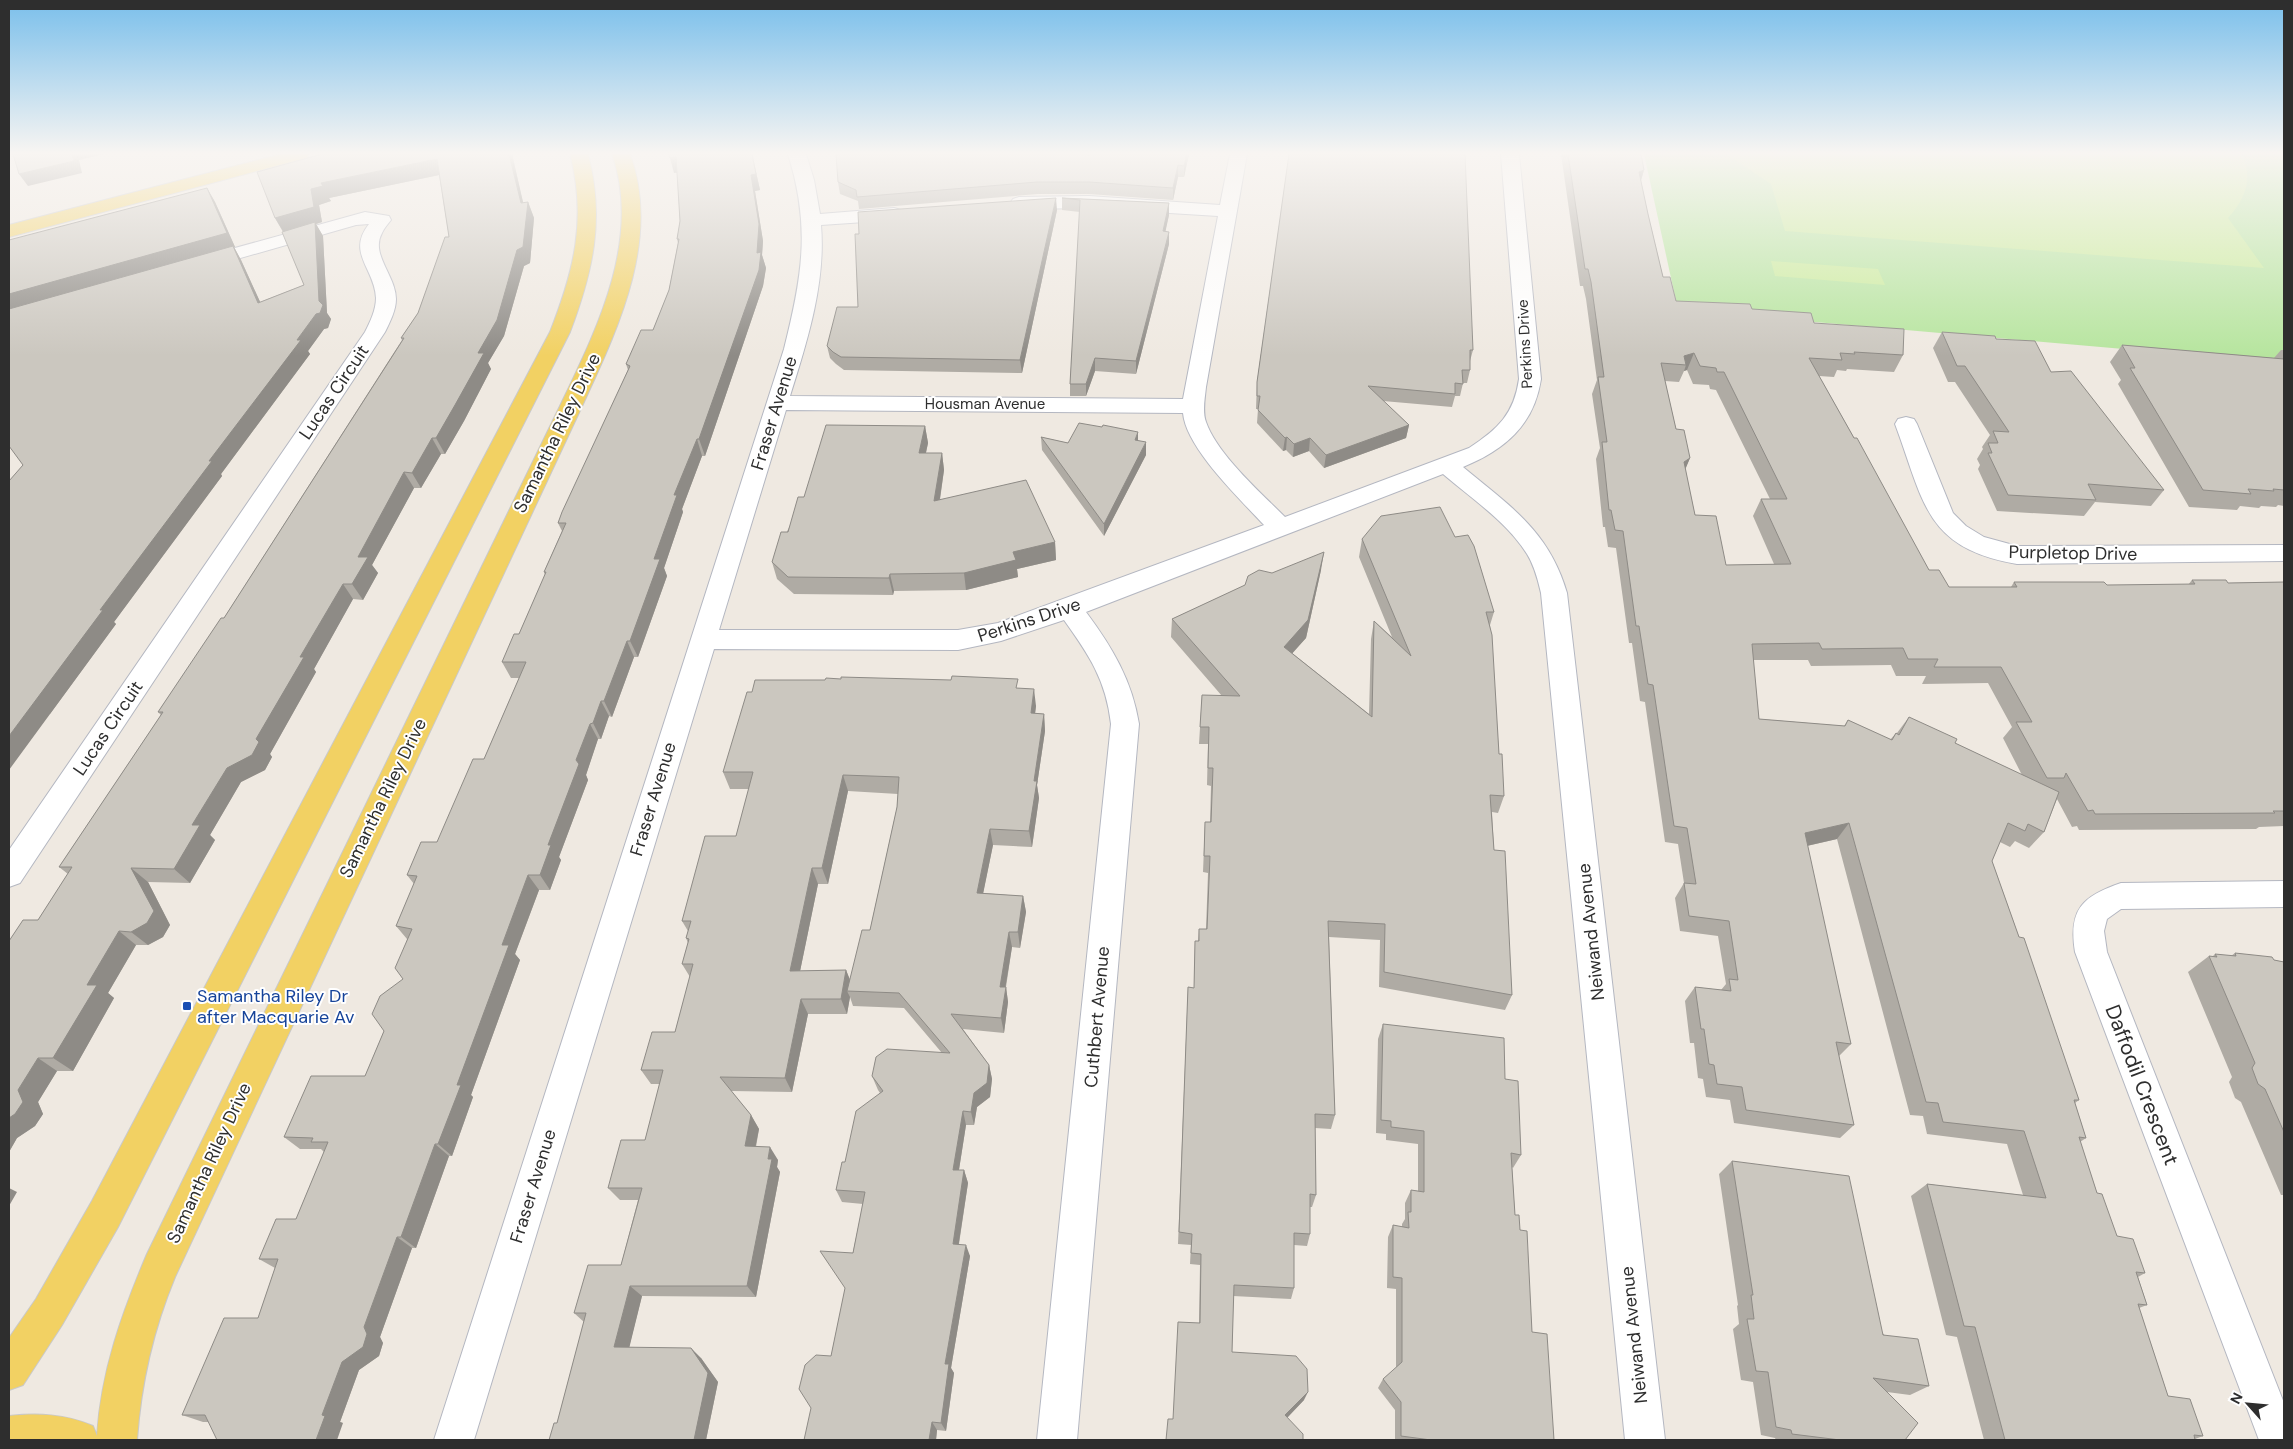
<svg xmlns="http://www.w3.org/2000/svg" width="2293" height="1449" viewBox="0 0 2293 1449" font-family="'DM Sans',sans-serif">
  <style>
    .green { fill: #b6e59e }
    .pitch { fill: #c9ec9a }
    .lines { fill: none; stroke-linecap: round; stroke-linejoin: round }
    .minor-casing { stroke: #b4b7c1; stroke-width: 2 }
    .major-casing { stroke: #c9c9c9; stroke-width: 2 }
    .minor { fill: #fff; fill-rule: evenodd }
    .major { fill: #f2d163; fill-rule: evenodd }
    .wall { fill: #afaba4; fill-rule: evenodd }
    .shaded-wall { fill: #8e8b86 }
    .building { fill: #cbc7bf; stroke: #8e8b86; fill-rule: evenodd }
    .transit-dot { fill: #1a4fb4; stroke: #fff; stroke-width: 2 }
    .labels { text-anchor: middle; stroke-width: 4; stroke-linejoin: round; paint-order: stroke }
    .far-street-label { font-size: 15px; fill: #2e2e2e; stroke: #fff }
    .street-label { font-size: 18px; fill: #2e2e2e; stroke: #fff }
    .transit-label { font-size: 18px; fill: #164399; stroke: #fff; text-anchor: start }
    .near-street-label { font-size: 21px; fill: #2e2e2e; stroke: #fff }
  </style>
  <rect width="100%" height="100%" fill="#efe9e1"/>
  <path class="green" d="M1644,154H2284V363L1678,310Z"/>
  <path class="pitch" d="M1726,154H2242C2253,179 2246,198 2228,218L2264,268L1785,231L1771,184Z
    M1771,261L1878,269L1885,285L1775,276Z"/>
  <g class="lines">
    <g class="minor-casing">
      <path id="minor" d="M788,154H806L814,180L820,214L894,208L901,210L903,214L901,218L894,220L821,225C826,283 807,342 790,396L1183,399L1218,216L1089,208L1019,209L1013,207L1010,203L1013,199L1019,197L1089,196L1220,205L1230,154H1247L1206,387C1205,398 1202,411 1206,422C1217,454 1261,493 1285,517L1469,448C1498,429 1514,414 1519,379L1501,154H1519L1541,379C1534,425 1505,450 1463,467C1510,506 1549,531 1567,593L1665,1440H1625L1541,593C1538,580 1534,565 1527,554C1507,522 1471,498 1443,474L1086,612C1112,647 1132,680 1139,724L1077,1440H1037L1111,724C1106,680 1089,655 1064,620L1001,641L958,650L714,649L474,1440H434L784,349C802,277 811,227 788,154ZM786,410L1183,413C1186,448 1240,499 1264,525L998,623L958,630H719Z
        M365,212L389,216L391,220C388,224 384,228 382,233C370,254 396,276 396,299C396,310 390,322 385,332L20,883L9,887V850L365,332C370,322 376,310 376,298C375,269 346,253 369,224L356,225L202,269L195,267L192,263L195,259Z
        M1906,417L1914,419L1917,424L1953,513L1966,526L1984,537L2017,546L2284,545V561L2017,564C1924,548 1924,501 1895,424L1898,419Z
        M2284,881V907L2121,909L2107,919L2104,931L2107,952L2284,1403V1440H2259L2075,952C2068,909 2083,896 2121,883Z"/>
    </g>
    <g class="major-casing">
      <path id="major" d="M281,154H309L306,158L9,237V225Z
        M570,154H588C605,219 593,271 570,332L118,1227L62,1325L23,1385L9,1390V1338L36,1299L92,1201L550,332C574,271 587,219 570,154Z
        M612,154H630C661,239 618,328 583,404L175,1277C153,1330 141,1383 137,1440H9V1416C38,1413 65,1414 93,1426L97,1436C101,1371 122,1313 147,1254L561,404C597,329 642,239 612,154Z"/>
    </g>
    <use href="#minor" class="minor"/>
    <use href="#major" class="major"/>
  </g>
  <path class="wall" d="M322,154H512L523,203L528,202L534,218L530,263L524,266L504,336L488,363L491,369L464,421L445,454H441L421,488H414L372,565L378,573L363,600L353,599L314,669L316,672L270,754L272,757L265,770L241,782L210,835L215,840L190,883L148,882L170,925L163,937L148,945H136L108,993L114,998L73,1071H57L38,1102L43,1114L35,1126L17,1138L9,1152V941L38,920L68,874L59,867L161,715L158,712L224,618L402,340L401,338L418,313L449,237L439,175L329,198L331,201L319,205L322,222L316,224L323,236L327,313L331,319L328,328L324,329L308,351L310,354L221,474L222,476L114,622L116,624L50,714L23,465L207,188L215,202L235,247H234L241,260L260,302L304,285L283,232L275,218Z
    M752,154L760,190L755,191L763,241L762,255L766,268L763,286L705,456H702L682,509L683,512L664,568L667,576L638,657H634L612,717L609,716L601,739H598L586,775L588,780L559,857L561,860L550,890H539L515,954L520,960L471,1095L473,1097L452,1156H449L416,1248H412L380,1337L383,1343L379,1356L359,1370L340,1422L343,1423L203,1422L182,1415L258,1318L275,1268L259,1259L296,1219L324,1152L321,1149H300L284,1137L365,1076L384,1031L403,979L407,939L396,926L414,884L407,875L437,842L484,759L519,678H511L502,662L519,634L545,575L544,572L562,531L558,523L628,370L626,364L653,330L669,290L678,243L677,239L680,221L677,173H674Z
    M1089,154H1189L1184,177H1178L1173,200L1089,194H1038L859,209L858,201L840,194L838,182L1089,155Z
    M1289,154L1473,350L1470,361V370L1467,383H1463L1460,396H1455L1452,407L1383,401L1409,425L1406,438L1324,468L1309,451L1293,457L1286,450L1283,451L1257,423L1258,409H1256L1257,382Z
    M1561,154H1641L1644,170L1641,181L1648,214L1663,277L1676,301L1752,309L1814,323L1903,355L1894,372L1847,369L1846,371L1837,370L1834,377L1819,376L1929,570L1949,587H2011L2014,582L2107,585H2188L2192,580L2228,583L2284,582V826L2259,827L2256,829L2079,830L2077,826L2072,827L2057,799L2044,832L2029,848L2015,841L2010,847L2000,842L1992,861L2019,937L2079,1100L2075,1103L2086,1138L2080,1142L2097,1193L2117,1236L2145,1273L2138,1277L2147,1305L2139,1308L2168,1396L2203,1436L2195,1439V1440H1984L1957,1337L1946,1335L1911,1196L1927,1184L2023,1195L2007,1144L1927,1134L1923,1116L1910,1115L1837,839L1807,846L1851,1044L1839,1056L1854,1125L1840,1138L1734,1123L1730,1100L1706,1097L1703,1079L1698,1078L1694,1043H1690L1685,1001L1695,987L1721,990L1726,984L1718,936L1680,931L1675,898L1684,883L1678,844L1665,842L1645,702L1640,701L1632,643H1629L1616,548L1608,547L1605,527H1603L1596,459L1600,448L1592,394L1597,380L1586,299L1583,286H1580ZM1687,370L1693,384L1709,385L1710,389L1716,390L1770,499H1761L1753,516L1774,564L1726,565L1695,515L1685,469L1690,458L1676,429L1665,381L1679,382L1684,371ZM1753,660H1808L1811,666L1891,665L1896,676H1926L1922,684L1988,683L2012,727L2003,738L2022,775L1955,743L1909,717L1897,733H1896L1890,740L1848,720L1844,726L1759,719Z
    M1062,198L1169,203V215L1165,231L1169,244L1136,374L1095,371L1086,396H1070V384L1080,212L1062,210Z
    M1057,210L1022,373L844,370L836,364L830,358L827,346L858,307Z
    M1942,332L1996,339L2051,372L2164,490L2151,506L2095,502L2084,516L1997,511L1978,469L1980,465L1977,459L1983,449L1982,447L1990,435L1955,382H1948L1933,348Z
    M2122,345L2274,358L2281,350H2284V506L2278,505L2276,507L2261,506L2259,508L2240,506L2237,510L2189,507L2118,384L2121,380L2110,362Z
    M925,426L928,443L926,453H942L944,470L940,500L1055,542L1056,560L1017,569L1018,577L966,590L894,591L893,595L794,594L777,579L772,562L804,497Z
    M1041,437L1068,443L1138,441L1146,455L1104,536L1042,450Z
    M1455,537L1494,612L1490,625L1499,754L1504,796L1498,813L1492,812L1494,850L1512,995L1505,1010L1379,987L1380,940L1329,937L1335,1115L1331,1129L1315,1128L1316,1195L1312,1207H1310V1234L1307,1246L1294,1245V1288L1291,1299L1233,1296L1232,1352L1304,1400L1288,1417L1173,1419L1199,1323L1200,1265L1190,1264L1191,1245L1178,1244L1188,987L1194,988L1195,941H1198L1199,929H1206L1208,873L1203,872L1205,822H1210L1211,786L1207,785L1208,744H1199L1202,695L1222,696L1171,637L1172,619L1272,573L1321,570L1306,638L1292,653L1369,714L1371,639L1374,621L1392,637L1359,557L1362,539Z
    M1019,688L1036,706L1035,713L1044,714L1045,731L1037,785L1039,798L1032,847L993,845L983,893L1023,896L1026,912L1020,948L1012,947L1006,987L1008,1002L1004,1033L963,1029L989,1065L992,1079L990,1097L977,1107L974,1125H966L959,1170H964L968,1183L959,1244L970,1256L951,1368L954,1373L946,1431L937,1430L936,1440H804L831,1356L863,1204L842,1202L836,1190L845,1162L880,1093L878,1090L872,1076L942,1053L904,1008L853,1006L850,997L847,1014H808L792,1092L731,1091L751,1115L759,1129L756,1147L778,1160L777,1167L780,1172L756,1297L642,1296L629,1347L701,1358L718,1382L706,1440H549L557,1423L584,1322L574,1313L621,1265L638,1200H620L608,1188L645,1140L660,1084H651L641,1070L675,1032L690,977L682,964L688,943L686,938L688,931L682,921L736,836L749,789H730L723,772ZM848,791L898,794L897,807L870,930L850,980L846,970L800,971L818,884H828Z
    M2235,953L2274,960L2284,962V1195H2281L2241,1102L2235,1098L2229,1082L2232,1077L2188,972L2209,956L2212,957L2215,954L2231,956Z
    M1383,1024L1505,1079L1521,1155L1513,1168L1512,1167L1515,1215L1520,1230L1532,1332L1554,1440H1395V1410L1378,1388L1383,1379L1396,1368V1289L1387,1288L1388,1237L1393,1225L1402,1227V1224L1405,1219V1203L1411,1190L1418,1191V1144L1386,1140V1134L1376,1133L1378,1039Z
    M1732,1161L1929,1386L1910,1395L1887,1392L1905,1440H1776L1775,1438L1761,1435L1753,1382L1741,1380L1733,1329L1739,1324L1737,1306L1738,1305L1719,1174Z"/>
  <path class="shaded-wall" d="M72,154H104L79,160L82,173L28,186L19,174Z
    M509,154H512L526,215L528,202L534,218L530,263L524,266L504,336L488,363L491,369L464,421L445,454L436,438L478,353L521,203Z
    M752,154L760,190L755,191L763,241L762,255L766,268L763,286L705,456L699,439L757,253L751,175Z
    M1187,154H1189L1184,177V166Z
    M676,157L681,172L674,173L670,158Z
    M437,159L444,174L329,198L331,201L319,205L322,222L316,224L323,236L327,313L331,319L328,328L324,329L308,351L310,354L221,474L222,476L114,622L116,624L9,770V736L100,610L316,314L284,233L275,218L311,189L321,183Z
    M1178,165V177L1173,200V188Z
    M1644,170L1639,186V172Z
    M207,188L215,202L235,247H234L241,260L267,317L9,311V294Z
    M1056,198L1057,210L1022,373L1020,360Z
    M1169,203V215L1163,243V231Z
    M1169,232V244L1136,374V361Z
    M1694,353L1687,370L1684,371L1686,365L1684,356Z
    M1095,358V371L1086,396V384Z
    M1409,425L1406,438L1324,468L1326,455Z
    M925,426L928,443L922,470L919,453Z
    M1138,432V445L1135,440Z
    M1287,437L1286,450L1283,451L1285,438Z
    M432,438L441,454L421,488L412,473Z
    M1310,438L1309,451L1293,457L1294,444Z
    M697,439L702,456L682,509L683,512L664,568L667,576L638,657L630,641L654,559L674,495Z
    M1146,442V455L1104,536V524Z
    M942,453L944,470L937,518L934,501Z
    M1690,458L1683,475L1684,462Z
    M404,472L414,488L372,565L378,573L363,600L352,584L358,557Z
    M1055,542L1056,560L1017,569L1018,577L966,590L964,573L1013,552Z
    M1324,552L1321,570L1306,638L1282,665L1284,647Z
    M890,574L894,591L893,595L889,578Z
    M343,584L353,599L314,669L316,672L270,754L272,757L265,770L241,782L210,835L215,840L190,883L174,869L192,825L227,768L256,739L300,657Z
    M627,641L634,657L612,717L604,701Z
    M1034,689L1036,706L1033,730L1031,713Z
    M601,701L609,716L601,739L593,723Z
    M1044,714L1045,731L1037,785L1039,798L1032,847L1029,831L1034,781Z
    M590,724L598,739L586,775L588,780L559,857L561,860L550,890L540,875L548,845L576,760Z
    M843,775L848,791L828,884L822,868Z
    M1849,823L1837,839L1793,849L1805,833Z
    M990,829L993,845L980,909L977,893Z
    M131,868L148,882L170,925L163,937L148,945L131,932Z
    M812,868L818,884L797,986L790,971Z
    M528,875L539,890L515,954L520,960L471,1095L473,1097L452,1156L438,1144L502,945Z
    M1023,896L1026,912L1020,948L1018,932Z
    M119,931L136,945L108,993L114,998L73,1071L53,1058L87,985Z
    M1009,932L1012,947L1003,1002L1000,987Z
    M846,970L852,985L847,991L850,997L847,1014L841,999Z
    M1006,987L1008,1002L1004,1033L1001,1018Z
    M801,999L808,1014L792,1092L785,1078Z
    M38,1058L57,1071L38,1102L43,1114L35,1126L17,1138L9,1152V1118L18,1090Z
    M989,1065L992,1079L990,1097L977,1107L974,1125L971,1112L974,1093Z
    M963,1111L966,1125L957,1182L953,1170Z
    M751,1115L759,1129L753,1159L745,1146Z
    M435,1144L449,1156L416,1248L401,1237Z
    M770,1147L778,1160L777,1167L780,1172L756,1297L747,1286Z
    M964,1170L968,1183L957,1255L953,1244Z
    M9,1188L17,1192L9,1206Z
    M397,1237L412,1248L380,1337L383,1343L379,1356L359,1370L340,1422L343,1423L337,1440H316L322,1415L342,1362L364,1327Z
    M966,1245L970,1256L951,1368L954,1373L946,1431L941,1423L945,1364Z
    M630,1286L642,1296L627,1357L614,1347Z
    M691,1348L701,1358L718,1382L706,1440H694Z
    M1308,1392L1304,1400L1282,1423L1285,1415Z
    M932,1422L937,1430L936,1440H929Z"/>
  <path class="building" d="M13,154H72L74,161L19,174Z
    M322,154H509L521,203L528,202L523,247L517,250L497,320L478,353H484L455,405L436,438H432L412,473L404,472L358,557H368L352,584H343L300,657H304L256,739L259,742L252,755L227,768L192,825H200L174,869L131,868L154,911L147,923L131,932L119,931L87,985H97L53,1058H38L18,1090L23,1102L15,1114L9,1118V941L23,920H38L72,867H59L163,712H158L221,618H224L404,338H401L418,313L445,237H449L437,159L321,183L323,186L311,189L314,207L275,218L257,172Z
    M669,154H752L756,174L751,175L759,224L757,253L761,252L759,270L699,439H697L674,495H677L654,559H660L630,641H627L604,701H601L593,723L590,724L576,760L579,764L548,845H551L540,875H528L502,945H509L457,1085H461L438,1144H435L401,1237H397L364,1327L367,1334L363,1347L342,1362L322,1415L325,1416L316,1440H217L205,1415H182L224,1318H258L278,1259H259L276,1219H296L328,1142H311L313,1138L284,1137L311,1076H365L384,1031L372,1014L380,996L403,979L395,968L412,929L396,926L417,876L407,875L421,842H437L473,759H484L526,662H502L514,634H519L546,572H544L566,523H558L562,512L630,366L626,364L641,330H653L669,290L679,239H677L680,221L676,157L670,158Z
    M836,154H1087L1089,155V154H1187L1184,166L1178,165L1173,188L1089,182H1037L857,197L856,190L838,182Z
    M1289,154H1465L1473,350H1470V370H1462L1463,384L1455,383V394L1368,386L1409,425L1326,455L1310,438L1294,444L1287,437L1285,438L1258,410L1260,396H1257V382Z
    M1568,154H1641L1644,170L1639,172L1648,214L1663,277H1670L1676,301L1750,304L1752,309L1811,313L1814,323L1904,329L1903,355L1854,352L1855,354L1840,353L1842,360L1809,358L1854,438H1857L1929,570H1939L1949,587H2017L2014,582H2104L2107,585L2195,584L2192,580H2226L2228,583L2284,582V811H2273L2275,813L2095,814L2093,810L2088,811L2066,773L2064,778H2047L2016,722H2032L2001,667H1934L1938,659H1908L1903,648L1822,649L1819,643L1752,644L1759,719L1845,726L1848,720L1892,740L1896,733L1899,735L1909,717L1957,739L1955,743L2059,792L2044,832L2028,824L2025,831L2008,823L1992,861L2019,937L2024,938L2079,1100H2074L2086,1138L2079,1137L2097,1193L2102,1194L2117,1236L2133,1239L2145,1273L2136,1272L2147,1305L2138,1304L2168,1396L2190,1399L2203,1436L2194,1435L2195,1440H2005L1975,1327L1964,1326L1927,1184L2046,1198L2024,1131L1943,1122L1938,1103L1926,1102L1849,823L1805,833L1851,1044L1836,1042L1854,1125L1746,1110L1742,1087L1717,1084L1714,1065L1709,1064L1704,1029H1701L1695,987L1731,991L1729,979L1738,980L1729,921L1689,916L1684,883L1696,884L1687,828L1674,826L1653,685L1648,684L1639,626H1636L1623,531L1615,530L1611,510H1609L1602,442H1607L1598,377H1604L1591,282L1588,269H1585ZM1694,353L1700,366L1716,368L1717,372H1724L1787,499H1761L1791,564L1726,565L1716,516L1695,515L1684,462L1690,458L1684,430L1676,429L1661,363L1686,365L1684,356Z
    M207,188L227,233L9,294V240Z
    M1056,198L1020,360L841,357L833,352L827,346L837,307H858L855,234H859L858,212Z
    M1062,198L1169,203L1163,231L1169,232L1136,361L1095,358L1086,384H1070L1080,200Z
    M315,222L319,301L323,305L320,313L316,314L297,340H301L209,461H212L100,610H103L9,736V481L23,465L9,446V309L233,246L258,303L304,285L282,232Z
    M1942,332L1995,336L1996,339L2035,341L2051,372L2071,371L2164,490L2088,484L2096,500L2008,495L1988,453H1992L1988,443H1998L1993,431L2009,432L1965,366H1957Z
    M2122,345L2284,359V490L2273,489L2274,491L2248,489L2251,494L2203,490L2130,368H2135Z
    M1079,423L1102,427L1103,425L1138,432L1135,440L1146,442L1104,524L1041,437L1068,443Z
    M826,425L925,426L919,453H942L934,501L1026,480L1055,542L1013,552L1016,560L964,573L890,574L889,578L788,577L772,562L781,532H788L798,497H804Z
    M1440,507L1455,537L1468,535L1474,546L1494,612H1486L1492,635L1499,754H1502L1504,796L1490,795L1494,850L1505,851L1512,995L1384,972L1385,924L1328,921L1335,1115L1315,1114L1316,1195L1310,1194V1234L1294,1233V1288L1234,1285L1232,1352L1296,1356L1307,1369L1308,1392L1285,1415L1303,1434V1440H1166L1168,1419H1173L1178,1322L1200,1323L1201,1254L1191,1253L1192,1234L1179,1232L1188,987L1194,988L1195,941H1199V929H1207L1210,856H1204L1205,822H1211L1213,768H1208L1209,727H1200L1202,695L1240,696L1172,619L1245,585L1248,576L1259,570L1272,573L1324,552L1308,620L1284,647L1372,717L1374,621L1411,656L1362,539L1381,516Z
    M952,676L1018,679L1016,688L1034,689L1031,713L1044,714L1034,781H1037L1029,831L990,829L977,893L1023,896L1018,932H1009L1000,987H1006L1001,1018L951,1014L989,1065L987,1083L974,1093L971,1112L963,1111L953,1170H964L953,1244L966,1245L945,1364H949L941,1423L932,1422L929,1440H804L811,1408L799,1389L805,1365L816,1355L831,1356L845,1288L820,1251L853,1253L865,1192L836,1190L842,1162H845L856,1111L883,1091L872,1076L876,1057L887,1049L950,1053L899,993L847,991L862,930H870L897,807L899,777L843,775L822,868H812L790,971L846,970L841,999H801L785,1078L720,1077L751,1115L745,1146L770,1147L768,1159H772L747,1286H630L614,1347L691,1348L708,1373L694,1440H549L554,1423H557L586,1313H574L588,1265H621L642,1188H608L621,1140H645L663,1070H641L652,1032H675L693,964H682L689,939L686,938L691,921H682L705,836H736L753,772H723L747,692H752L755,680H825L826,678L841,679V677L951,680Z
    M2235,953L2272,957L2274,960L2284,962V1132L2265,1089L2258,1084L2252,1068L2255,1063L2209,956L2217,957L2215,954L2236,956Z
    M1383,1024L1504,1038L1505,1079L1518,1081L1521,1155L1511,1153L1515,1215H1519L1520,1230L1527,1231L1532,1332L1547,1334L1554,1440H1431L1401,1436V1402L1383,1379L1402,1362V1278L1393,1277V1225L1409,1228L1408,1212H1411V1190L1424,1192V1131L1391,1127V1121L1381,1120Z
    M1732,1161L1849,1176L1883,1335L1918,1339L1929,1386L1873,1378L1918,1423L1905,1440H1840L1792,1434L1791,1430L1776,1427L1768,1372L1756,1371L1747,1319H1754L1751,1295H1753Z"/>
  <linearGradient id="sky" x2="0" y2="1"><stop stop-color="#7abfeb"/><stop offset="0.43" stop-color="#f8f5f2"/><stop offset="1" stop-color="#f8f5f2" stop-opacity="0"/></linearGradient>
  <rect width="2293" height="356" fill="url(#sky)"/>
  <rect class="transit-dot" x="182" y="1001" width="10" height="10" rx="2.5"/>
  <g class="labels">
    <g class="far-street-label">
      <text transform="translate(1525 344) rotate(-93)" y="5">Perkins Drive</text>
      <text x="985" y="409">Housman Avenue</text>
    </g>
    <g class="street-label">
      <text transform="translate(334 392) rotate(-56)" y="6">Lucas Circuit</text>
      <text transform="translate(774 413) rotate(-73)" y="6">Fraser Avenue</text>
      <text transform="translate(557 433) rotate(-64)" y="6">Samantha Riley Drive</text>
      <text transform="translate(2073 553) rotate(1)" y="6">Purpletop Drive</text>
      <text transform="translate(1029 620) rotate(-18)" y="6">Perkins Drive</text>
      <text transform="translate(108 728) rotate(-56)" y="6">Lucas Circuit</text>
      <text transform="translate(383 798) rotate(-64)" y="6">Samantha Riley Drive</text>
      <text transform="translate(653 799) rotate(-73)" y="6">Fraser Avenue</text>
      <text transform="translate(1591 932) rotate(-96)" y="6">Neiwand Avenue</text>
      <text transform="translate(1097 1017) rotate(-85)" y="6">Cuthbert Avenue</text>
      <text transform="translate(209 1163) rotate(-65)" y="6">Samantha Riley Drive</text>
      <text transform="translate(533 1186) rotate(-73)" y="6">Fraser Avenue</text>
      <text transform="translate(1634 1335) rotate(-96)" y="6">Neiwand Avenue</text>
    </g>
    <g class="transit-label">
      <text x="197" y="1002">Samantha Riley Dr<tspan x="197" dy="21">after Macquarie Av</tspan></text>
    </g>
    <g class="near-street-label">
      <text transform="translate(2142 1085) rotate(69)" y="7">Daffodil Crescent</text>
    </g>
  </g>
  <rect width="2293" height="1449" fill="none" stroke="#2e2e2e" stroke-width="20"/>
  <g transform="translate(2248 1404) rotate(297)" stroke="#ffffff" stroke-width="4" paint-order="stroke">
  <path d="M0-4L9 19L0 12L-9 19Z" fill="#2e2e2e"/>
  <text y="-8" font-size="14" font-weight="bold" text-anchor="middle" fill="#2e2e2e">N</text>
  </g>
</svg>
